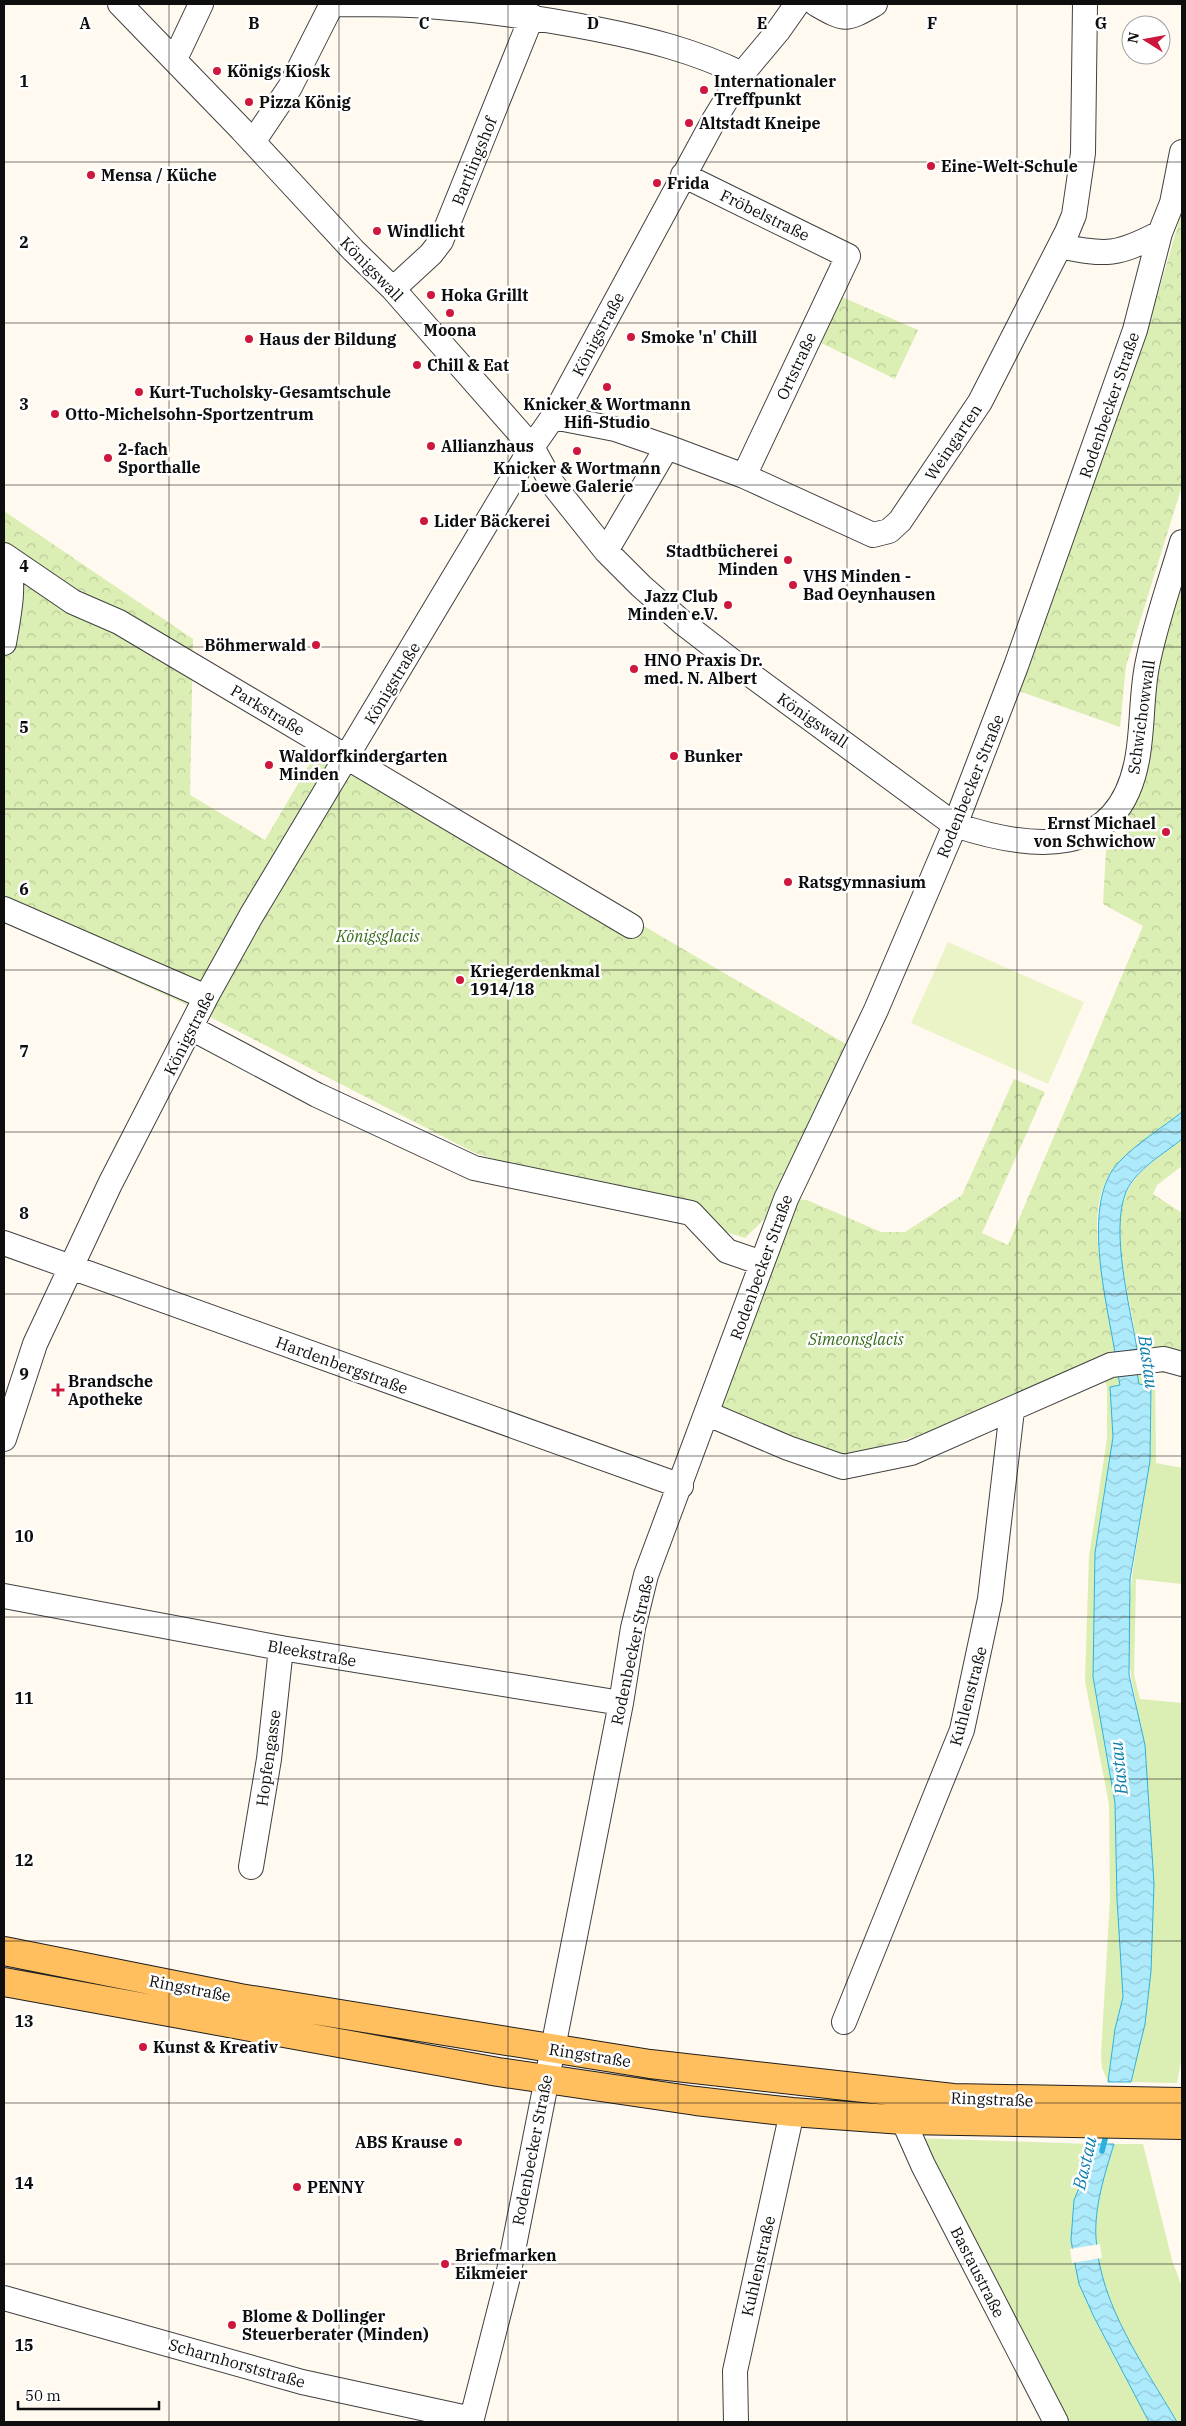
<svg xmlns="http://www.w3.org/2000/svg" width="1186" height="2426" viewBox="0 0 1186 2426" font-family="'IBM Plex Serif',serif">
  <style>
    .grass { fill: #dbeeb4 }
    .park { fill: url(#park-crowns) }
    .pitch { fill: #ebf4c7 }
    .water { fill: url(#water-waves); stroke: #2db1db }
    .pier { fill: #fff9ef }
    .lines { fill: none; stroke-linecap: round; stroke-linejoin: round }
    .stream { stroke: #2db1db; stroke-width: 5.5 }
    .minor-casing { stroke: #414141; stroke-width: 26 }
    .major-casing { stroke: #1f1f1f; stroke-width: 30 }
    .minor { stroke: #fff; stroke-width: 24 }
    .major { stroke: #ffbf5f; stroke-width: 28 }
    .grid { fill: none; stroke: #0e0e0e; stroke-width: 1; stroke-opacity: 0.55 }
    .poi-dot { fill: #cd173c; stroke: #fff; stroke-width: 2 }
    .labels { text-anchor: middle; stroke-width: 5; stroke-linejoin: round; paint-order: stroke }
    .poi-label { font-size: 16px; font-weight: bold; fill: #0e0e0e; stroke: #fff; text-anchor: start }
    .street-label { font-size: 16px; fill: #0e0e0e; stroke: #fff }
    .park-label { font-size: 16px; font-style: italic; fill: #366d17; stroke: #fff }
    .water-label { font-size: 18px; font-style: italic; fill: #0a7fad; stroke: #fff }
    .grid-label { font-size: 16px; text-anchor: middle; font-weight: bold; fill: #0e0e0e; stroke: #fff; stroke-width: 5; stroke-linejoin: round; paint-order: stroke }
  </style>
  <defs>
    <pattern id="park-crowns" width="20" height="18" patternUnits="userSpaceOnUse" patternTransform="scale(1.25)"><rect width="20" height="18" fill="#dbeeb4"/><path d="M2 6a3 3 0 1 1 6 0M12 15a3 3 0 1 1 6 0" fill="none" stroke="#bbcb9a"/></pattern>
    <pattern id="water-waves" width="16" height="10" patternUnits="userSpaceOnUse" patternTransform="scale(1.25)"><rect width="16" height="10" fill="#adebfc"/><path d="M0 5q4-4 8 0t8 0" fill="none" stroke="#94c8d7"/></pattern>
  </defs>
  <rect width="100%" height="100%" fill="#fff9ef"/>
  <path class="grass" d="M1136,1367L1155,1369L1156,1463L1182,1468V1584L1136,1579L1134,1675L1140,1699L1182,1703V2056L1177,2083L1131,2082L1145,2024L1151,1971L1136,1701C1116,1621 1140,1542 1149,1462C1152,1438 1151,1411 1151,1386L1139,1385Z
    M1117,1370L1120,1385L1110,1387L1113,1437L1095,1553L1093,1677L1115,1803L1117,1899L1123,1997L1115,2029L1108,2082L1102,2068L1101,2055L1110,1899L1109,1804L1085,1681L1089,1556L1107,1439V1387L1103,1375Z
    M914,2138L1092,2144L1085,2174L1074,2200L1071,2240L1075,2264L1079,2284L1094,2317L1149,2422H1063Z
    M1114,2144H1143L1172,2260L1182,2287V2422H1177C1144,2365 1100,2306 1096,2238C1094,2207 1105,2173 1114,2144Z"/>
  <path class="park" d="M1182,211V486L1126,666L1120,727L1016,690L1144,342Z
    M835,294L918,330L895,379L813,339Z
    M4,511L193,639L190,795L265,840L328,733L659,935L853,1048L786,1199L807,1200L881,1232H905L962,1195L1014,1079L1045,1092L982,1233L1008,1245L1143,926L1103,904L1106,850L1121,842L1141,775L1155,670L1182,574V1112C1162,1128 1137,1143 1119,1162C1093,1188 1094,1235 1102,1268C1108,1292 1126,1325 1137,1349C1133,1302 1103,1223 1133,1182C1145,1165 1166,1153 1182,1139V1166L1157,1185L1153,1194L1182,1213V1361L1169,1353L846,1459L719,1405L784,1200L745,1238L475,1153L183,1003L4,922Z"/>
  <path class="pitch" d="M948,942L1084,1002L1048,1084L911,1023Z"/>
  <path class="water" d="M1182,1112V1139C1164,1154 1136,1169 1126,1192C1110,1231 1130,1307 1137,1349L1115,1353C1107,1302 1080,1202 1119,1162C1137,1143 1162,1128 1182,1112Z
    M1136,1367L1139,1384L1151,1386L1150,1461L1130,1579L1129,1675L1145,1745L1154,1884L1151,1971L1145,2024L1131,2082H1108L1115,2029L1123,1997L1117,1899L1115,1803L1093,1677L1095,1553L1113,1437L1110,1387L1120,1385L1117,1370Z
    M1092,2144H1114C1105,2173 1094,2207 1096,2238C1100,2306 1144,2365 1177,2422H1149L1094,2317L1079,2284L1075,2264L1071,2240L1074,2200L1085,2174Z"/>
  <path class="pier" d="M1100,2244L1102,2258L1072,2263L1070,2249Z"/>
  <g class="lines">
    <path class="stream" d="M1102,2151L1107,2131"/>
    <g class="minor-casing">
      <path id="minor" d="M120,4L242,130L353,250L393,289L532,447L551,482L606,551L641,586L683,623L736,664L955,825C1031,850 1118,861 1137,760C1143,729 1141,697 1147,666C1155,624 1170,583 1182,542
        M332,4C363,5 395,3 427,6C484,10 540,18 596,29C647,39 695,51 742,74
        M816,4C846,21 845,21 875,4
        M175,59L201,4
        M253,142L290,87L332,4
        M683,175L848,256L744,476
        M1060,246C1107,256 1118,255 1160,233
        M393,289L431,254L441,241L532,16
        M553,417L615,429L667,447L744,476L873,535L889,531L900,521L980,402L1067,232L1074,215L1083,153L1085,4
        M606,551L667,447
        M4,555L73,602L119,622L631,926
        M4,643C9,614 15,588 8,558
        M4,909L206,997
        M191,1028L317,1095L474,1168L691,1213L727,1251L762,1263
        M4,1243L681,1486
        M708,1414L788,1448L843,1467L911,1453L1111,1365L1164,1359L1182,1364
        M4,1439L35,1344L110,1184L206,997L251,916L532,447L553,417L714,120L742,74L778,31L797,4
        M4,1596L281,1648L621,1703
        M251,1867L269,1759L281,1648
        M844,2022L962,1730L990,1599L1012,1410
        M903,2120L923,2165L1056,2422
        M4,2298L302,2382L472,2419
        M471,2422L507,2281L621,1703L633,1628L646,1575L786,1199L876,1010L955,825L1016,666L1135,330L1160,233L1172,203L1182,152
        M736,2422L735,2371L792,2112"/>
    </g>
    <g class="major-casing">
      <path id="major" d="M4,1951L240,1998L650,2064L953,2098L1182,2102
        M4,1982L498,2072L696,2101L792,2112L903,2120L1182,2125"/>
    </g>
    <use href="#minor" class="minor"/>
    <use href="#major" class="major"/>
  </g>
  <path class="grid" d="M169,4V2422M339,4V2422M508,4V2422M678,4V2422M847,4V2422M1017,4V2422M4,162H1182M4,323H1182M4,485H1182M4,647H1182M4,809H1182M4,970H1182M4,1132H1182M4,1294H1182M4,1456H1182M4,1617H1182M4,1779H1182M4,1941H1182M4,2103H1182M4,2264H1182"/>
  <g class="poi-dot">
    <circle cx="217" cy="71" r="5"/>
    <circle cx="704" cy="90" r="5"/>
    <circle cx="249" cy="102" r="5"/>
    <circle cx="689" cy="123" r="5"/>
    <circle cx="931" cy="166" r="5"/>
    <circle cx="91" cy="175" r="5"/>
    <circle cx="657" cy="183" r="5"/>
    <circle cx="377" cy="231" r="5"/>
    <circle cx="431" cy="295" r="5"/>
    <circle cx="450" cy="313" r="5"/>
    <circle cx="631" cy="337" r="5"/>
    <circle cx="249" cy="339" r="5"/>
    <circle cx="417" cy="365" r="5"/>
    <circle cx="607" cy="387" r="5"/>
    <circle cx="139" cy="392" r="5"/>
    <circle cx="55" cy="414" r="5"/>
    <circle cx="431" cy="446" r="5"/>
    <circle cx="577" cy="451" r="5"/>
    <circle cx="108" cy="458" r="5"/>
    <circle cx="424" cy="521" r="5"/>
    <circle cx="788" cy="560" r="5"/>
    <circle cx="793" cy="585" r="5"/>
    <circle cx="728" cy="605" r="5"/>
    <circle cx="316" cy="645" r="5"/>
    <circle cx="634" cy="669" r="5"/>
    <circle cx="674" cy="756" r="5"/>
    <circle cx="269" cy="765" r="5"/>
    <circle cx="1166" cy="832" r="5"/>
    <circle cx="788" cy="882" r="5"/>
    <circle cx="460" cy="980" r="5"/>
    <path d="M55.5 1382.5h5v5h5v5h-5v5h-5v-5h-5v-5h5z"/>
    <circle cx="143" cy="2047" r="5"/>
    <circle cx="458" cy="2142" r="5"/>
    <circle cx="297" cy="2187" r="5"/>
    <circle cx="445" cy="2264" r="5"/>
    <circle cx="232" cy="2325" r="5"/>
  </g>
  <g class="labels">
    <g class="poi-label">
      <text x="227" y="77">Königs Kiosk</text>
      <text x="714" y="87">Internationaler<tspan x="714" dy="18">Treffpunkt</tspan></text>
      <text x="259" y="108">Pizza König</text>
      <text x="699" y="129">Altstadt Kneipe</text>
      <text x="941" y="172">Eine-Welt-Schule</text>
      <text x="101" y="181">Mensa / Küche</text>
      <text x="667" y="189">Frida</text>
      <text x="387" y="237">Windlicht</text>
      <text x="441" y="301">Hoka Grillt</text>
      <text x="450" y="336" text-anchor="middle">Moona</text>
      <text x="641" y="343">Smoke 'n' Chill</text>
      <text x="259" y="345">Haus der Bildung</text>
      <text x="427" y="371">Chill &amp; Eat</text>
      <text x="149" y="398">Kurt-Tucholsky-Gesamtschule</text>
      <text x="607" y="410" text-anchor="middle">Knicker &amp; Wortmann<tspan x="607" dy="18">Hifi-Studio</tspan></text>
      <text x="65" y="420">Otto-Michelsohn-Sportzentrum</text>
      <text x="441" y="452">Allianzhaus</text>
      <text x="118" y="455">2-fach<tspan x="118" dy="18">Sporthalle</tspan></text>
      <text x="577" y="474" text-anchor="middle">Knicker &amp; Wortmann<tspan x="577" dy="18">Loewe Galerie</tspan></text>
      <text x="434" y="527">Lider Bäckerei</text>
      <text x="778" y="557" text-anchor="end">Stadtbücherei<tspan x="778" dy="18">Minden</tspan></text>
      <text x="803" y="582">VHS Minden -<tspan x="803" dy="18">Bad Oeynhausen</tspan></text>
      <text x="718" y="602" text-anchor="end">Jazz Club<tspan x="718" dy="18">Minden e.V.</tspan></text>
      <text x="306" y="651" text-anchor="end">Böhmerwald</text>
      <text x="644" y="666">HNO Praxis Dr.<tspan x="644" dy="18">med. N. Albert</tspan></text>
      <text x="279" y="762">Waldorfkindergarten<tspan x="279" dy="18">Minden</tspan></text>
      <text x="684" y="762">Bunker</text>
      <text x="1156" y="829" text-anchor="end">Ernst Michael<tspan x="1156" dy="18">von Schwichow</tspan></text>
      <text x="798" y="888">Ratsgymnasium</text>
      <text x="470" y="977">Kriegerdenkmal<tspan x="470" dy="18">1914/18</tspan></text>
      <text x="68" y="1387">Brandsche<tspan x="68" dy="18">Apotheke</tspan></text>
      <text x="153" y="2053">Kunst &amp; Kreativ</text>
      <text x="448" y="2148" text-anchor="end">ABS Krause</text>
      <text x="307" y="2193">PENNY</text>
      <text x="455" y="2261">Briefmarken<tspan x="455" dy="18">Eikmeier</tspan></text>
      <text x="242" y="2322">Blome &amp; Dollinger<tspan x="242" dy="18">Steuerberater (Minden)</tspan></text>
    </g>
    <g class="street-label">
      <text transform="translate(474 161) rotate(-68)" y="6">Bartlingshof</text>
      <text transform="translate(765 215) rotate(26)" y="6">Fröbelstraße</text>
      <text transform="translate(372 269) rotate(46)" y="6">Königswall</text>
      <text transform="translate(598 334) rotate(-62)" y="6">Königstraße</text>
      <text transform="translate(796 366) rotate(-65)" y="6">Ortstraße</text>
      <text transform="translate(1109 405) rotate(-71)" y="6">Rodenbecker Straße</text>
      <text transform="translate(953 442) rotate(-56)" y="6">Weingarten</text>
      <text transform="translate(392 683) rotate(-59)" y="6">Königstraße</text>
      <text transform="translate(268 710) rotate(31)" y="6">Parkstraße</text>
      <text transform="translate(1141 717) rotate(-82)" y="6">Schwichowwall</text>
      <text transform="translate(813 720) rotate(35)" y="6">Königswall</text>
      <text transform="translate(970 786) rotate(-68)" y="6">Rodenbecker Straße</text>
      <text transform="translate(189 1033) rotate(-63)" y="6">Königstraße</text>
      <text transform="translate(761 1267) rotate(-70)" y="6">Rodenbecker Straße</text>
      <text transform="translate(342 1365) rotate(20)" y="6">Hardenbergstraße</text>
      <text transform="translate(632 1650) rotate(-78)" y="6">Rodenbecker Straße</text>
      <text transform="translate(312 1653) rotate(10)" y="6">Bleekstraße</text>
      <text transform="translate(968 1696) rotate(-75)" y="6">Kuhlenstraße</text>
      <text transform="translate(268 1758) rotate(-82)" y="6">Hopfengasse</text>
      <text transform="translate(190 1988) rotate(11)" y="6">Ringstraße</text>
      <text transform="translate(590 2055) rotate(9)" y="6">Ringstraße</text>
      <text transform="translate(992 2099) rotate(2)" y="6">Ringstraße</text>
      <text transform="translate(532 2150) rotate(-79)" y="6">Rodenbecker Straße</text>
      <text transform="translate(758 2266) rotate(-77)" y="6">Kuhlenstraße</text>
      <text transform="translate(978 2272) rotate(63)" y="6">Bastaustraße</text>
      <text transform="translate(237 2363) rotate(16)" y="6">Scharnhorststraße</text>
    </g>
    <g class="park-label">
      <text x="378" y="942">Königsglacis</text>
      <text x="856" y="1345">Simeonsglacis</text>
    </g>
    <g class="water-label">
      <text transform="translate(1148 1362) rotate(82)" y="6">Bastau</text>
      <text transform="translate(1119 1768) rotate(-96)" y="6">Bastau</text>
      <text transform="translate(1085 2163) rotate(-77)" y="6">Bastau</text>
    </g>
  </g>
  <g class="grid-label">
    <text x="85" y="29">A</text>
    <text x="254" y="29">B</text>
    <text x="424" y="29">C</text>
    <text x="593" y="29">D</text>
    <text x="762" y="29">E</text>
    <text x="932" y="29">F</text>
    <text x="1101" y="29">G</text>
    <text x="24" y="87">1</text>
    <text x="24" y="248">2</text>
    <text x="24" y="410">3</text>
    <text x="24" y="572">4</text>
    <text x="24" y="733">5</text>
    <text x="24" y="895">6</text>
    <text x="24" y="1057">7</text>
    <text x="24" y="1219">8</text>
    <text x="24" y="1380">9</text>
    <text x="24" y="1542">10</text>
    <text x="24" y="1704">11</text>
    <text x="24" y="1866">12</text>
    <text x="24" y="2027">13</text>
    <text x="24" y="2189">14</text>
    <text x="24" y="2351">15</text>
  </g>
  <rect width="1186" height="2426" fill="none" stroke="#0e0e0e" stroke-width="10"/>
  <g transform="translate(1146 40) rotate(281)"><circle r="24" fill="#ffffff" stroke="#9f9f9f"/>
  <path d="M0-4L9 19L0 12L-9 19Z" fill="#cd173c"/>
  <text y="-8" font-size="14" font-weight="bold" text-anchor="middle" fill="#0e0e0e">N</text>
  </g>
  <path d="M18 2401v8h141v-8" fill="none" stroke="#0e0e0e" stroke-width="2.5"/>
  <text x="25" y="2401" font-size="15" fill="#0e0e0e" stroke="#ffffff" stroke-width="4" paint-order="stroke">50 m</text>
</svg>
